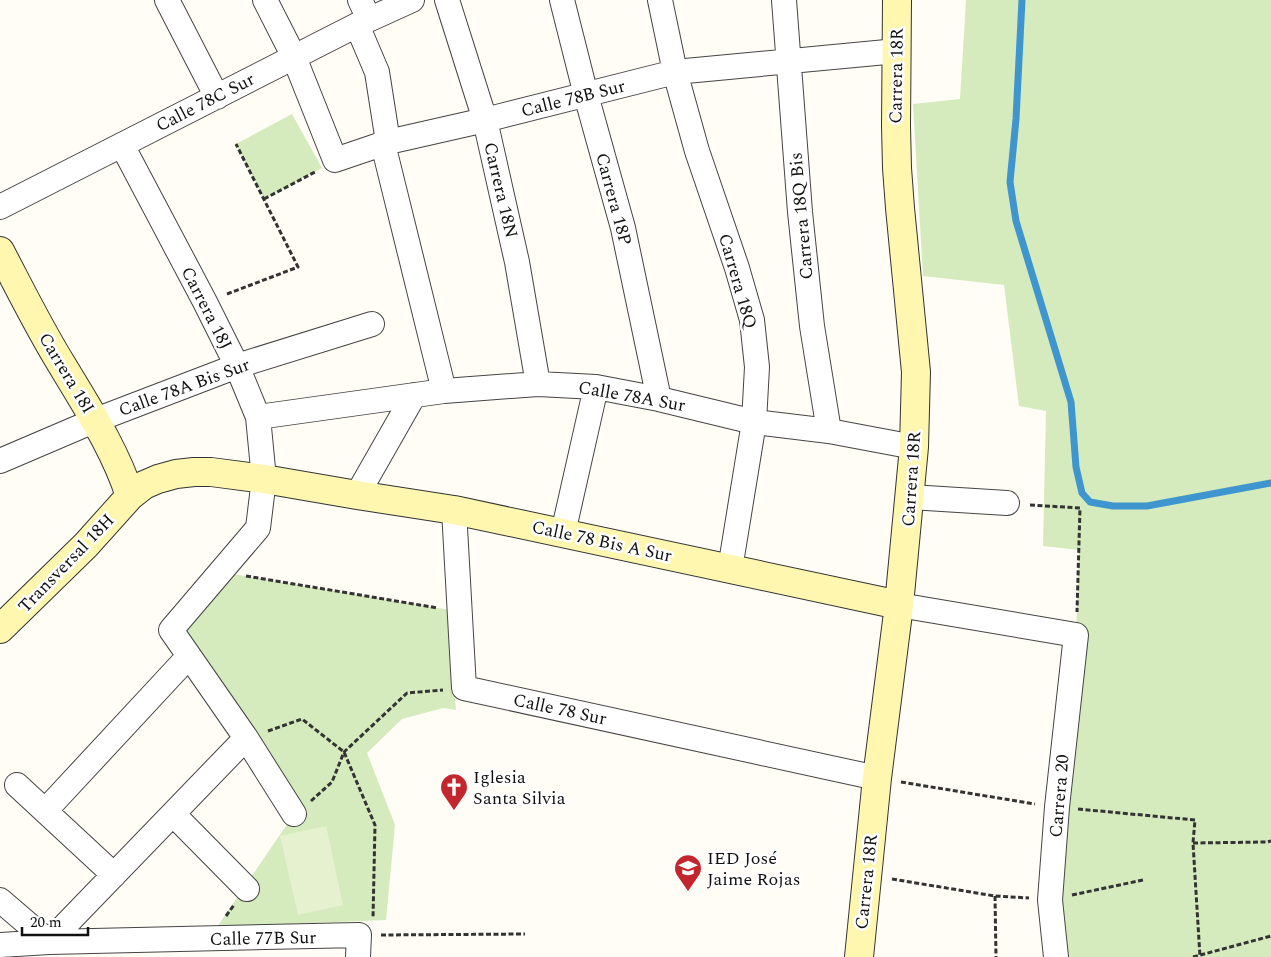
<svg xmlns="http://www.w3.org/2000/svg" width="1271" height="957" viewBox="0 0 1271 957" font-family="Spectral,serif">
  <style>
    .green { fill: #d5ebbd }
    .pitch { fill: #e6f2cf }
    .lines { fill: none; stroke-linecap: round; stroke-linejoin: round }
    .stream { stroke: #3f96cf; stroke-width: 7 }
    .street-casing { stroke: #444; stroke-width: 26 }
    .secondary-casing { stroke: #333; stroke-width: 30 }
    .path { stroke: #333; stroke-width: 3; stroke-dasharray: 5 2.5; stroke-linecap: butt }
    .street { stroke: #fff; stroke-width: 24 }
    .secondary { stroke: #fff6b0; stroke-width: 28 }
    .labels { text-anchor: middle; stroke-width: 5; stroke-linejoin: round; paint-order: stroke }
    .street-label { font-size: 18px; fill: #111; stroke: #fff }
    .poi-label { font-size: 18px; fill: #111; stroke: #fff; text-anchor: start }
  </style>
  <rect width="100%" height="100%" fill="#fffdf5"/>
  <path class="green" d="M966,0H1271V957H1056L1076,635L1079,550L1043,546L1046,411L1019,406L1004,285L923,276L913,104L960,99Z
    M292,114L322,168L264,199L236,144Z
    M221,572L450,610L454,689L456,710L443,708L402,719L367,753L395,825L386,920L217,927L294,814L171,630Z"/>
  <path class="pitch" d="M326,826L343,905L298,915L280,836Z"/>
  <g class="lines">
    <path class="stream" d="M1022,0L1016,119L1010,182L1016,221L1071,402L1076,467L1082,493L1090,502L1113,506H1147L1271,483"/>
    <g class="street-casing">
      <path id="street" d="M167,0L217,97
        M265,0L294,57L335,160L388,142L485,120L675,72L897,51
        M360,0L369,19
        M447,0L485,120L517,262L538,384
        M562,0L586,95L623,228L659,399
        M660,0L675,72L697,151L737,268L752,320L757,367L754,422L730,569
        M784,0L800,212L812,326L829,431
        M357,25L377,72L388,142
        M383,144L444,391
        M122,145L205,302L237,366L258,417L264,479L258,528L171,630L246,738L294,814
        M0,207L357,25L412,0
        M258,417L444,391L538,384L596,387L659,399L754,422L829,431L914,447
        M0,461L96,420L237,366L372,324
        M357,495L414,395
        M910,497L1007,503
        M454,510L464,688L877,778
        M563,533L596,387
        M899,605L1076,635L1057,807L1050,900L1056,957
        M17,785L114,875
        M45,811L189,656
        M173,814L247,889
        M0,900L49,942L246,738
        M0,945L49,942L359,935L358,957"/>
    </g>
    <g class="secondary-casing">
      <path id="secondary" d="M0,251C20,289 39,328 62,365C87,407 115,449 130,496
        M0,629L86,545L130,496L144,485L158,479L176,474L194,472H211L264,479L357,495L454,510L899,605
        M859,957L877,778L899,605L914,447L916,372L900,208L897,168L896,126L897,0"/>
    </g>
    <path class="path" d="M264,199L315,172
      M227,294L298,267L236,144
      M1030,505L1080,508L1077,612
      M246,576L438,608
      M268,731L302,719L344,752L375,825L373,918
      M901,782L1035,804
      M311,801L332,782L344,752L407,693L443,690
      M1078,809L1195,820L1193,843L1200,957
      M1193,843L1267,842L1271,841
      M892,879L995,896L1029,898
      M1072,895L1143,880
      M995,896L996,957
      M226,916L234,905
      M381,935L525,934
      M1193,957L1271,936"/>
    <use href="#street" class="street"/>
    <use href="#secondary" class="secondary"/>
  </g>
  <defs>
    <g id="church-pin" transform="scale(1.4375)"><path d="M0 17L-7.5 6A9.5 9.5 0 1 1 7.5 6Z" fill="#c4262e" stroke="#fff"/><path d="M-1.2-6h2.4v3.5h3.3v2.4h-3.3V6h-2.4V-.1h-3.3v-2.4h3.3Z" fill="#fff"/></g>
    <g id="school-pin" transform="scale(1.4375)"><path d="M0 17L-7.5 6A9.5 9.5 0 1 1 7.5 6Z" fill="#c4262e" stroke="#fff"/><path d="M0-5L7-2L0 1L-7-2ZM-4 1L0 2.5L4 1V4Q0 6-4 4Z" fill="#fff"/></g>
  </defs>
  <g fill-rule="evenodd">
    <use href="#church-pin" x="454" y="787"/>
    <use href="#school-pin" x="688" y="868"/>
  </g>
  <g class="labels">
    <g class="street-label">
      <text transform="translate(896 76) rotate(-89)" y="6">Carrera 18R</text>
      <text transform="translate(573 98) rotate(-14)" y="6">Calle 78B Sur</text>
      <text transform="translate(205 102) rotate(-27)" y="6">Calle 78C Sur</text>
      <text transform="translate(501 190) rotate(77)" y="6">Carrera 18N</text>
      <text transform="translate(614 199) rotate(75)" y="6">Carrera 18P</text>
      <text transform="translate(801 216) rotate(-95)" y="6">Carrera 18Q Bis</text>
      <text transform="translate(738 281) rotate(74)" y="6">Carrera 18Q</text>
      <text transform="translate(207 308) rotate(63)" y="6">Carrera 18J</text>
      <text transform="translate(67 373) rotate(59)" y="6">Carrera 18I</text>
      <text transform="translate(184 387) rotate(-20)" y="6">Calle 78A Bis Sur</text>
      <text transform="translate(632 396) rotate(10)" y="6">Calle 78A Sur</text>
      <text transform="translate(911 479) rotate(-86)" y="6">Carrera 18R</text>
      <text transform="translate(602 541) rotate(12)" y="6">Calle 78 Bis A Sur</text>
      <text transform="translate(66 563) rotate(-46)" y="6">Transversal 18H</text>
      <text transform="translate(560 709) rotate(12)" y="6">Calle 78 Sur</text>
      <text transform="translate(1059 796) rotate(-85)" y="6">Carrera 20</text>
      <text transform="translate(866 882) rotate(-84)" y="6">Carrera 18R</text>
      <text transform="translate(263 938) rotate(-1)" y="6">Calle 77B Sur</text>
    </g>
    <g class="poi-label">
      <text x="473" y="783">Iglesia<tspan x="473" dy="21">Santa Silvia</tspan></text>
      <text x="707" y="864">IED José<tspan x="707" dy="21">Jaime Rojas</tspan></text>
    </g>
  </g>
  <path d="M22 927v8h66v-8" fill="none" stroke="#111111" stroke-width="2.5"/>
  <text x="30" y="927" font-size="15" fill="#111111" stroke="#ffffff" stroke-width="4" paint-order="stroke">20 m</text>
</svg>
